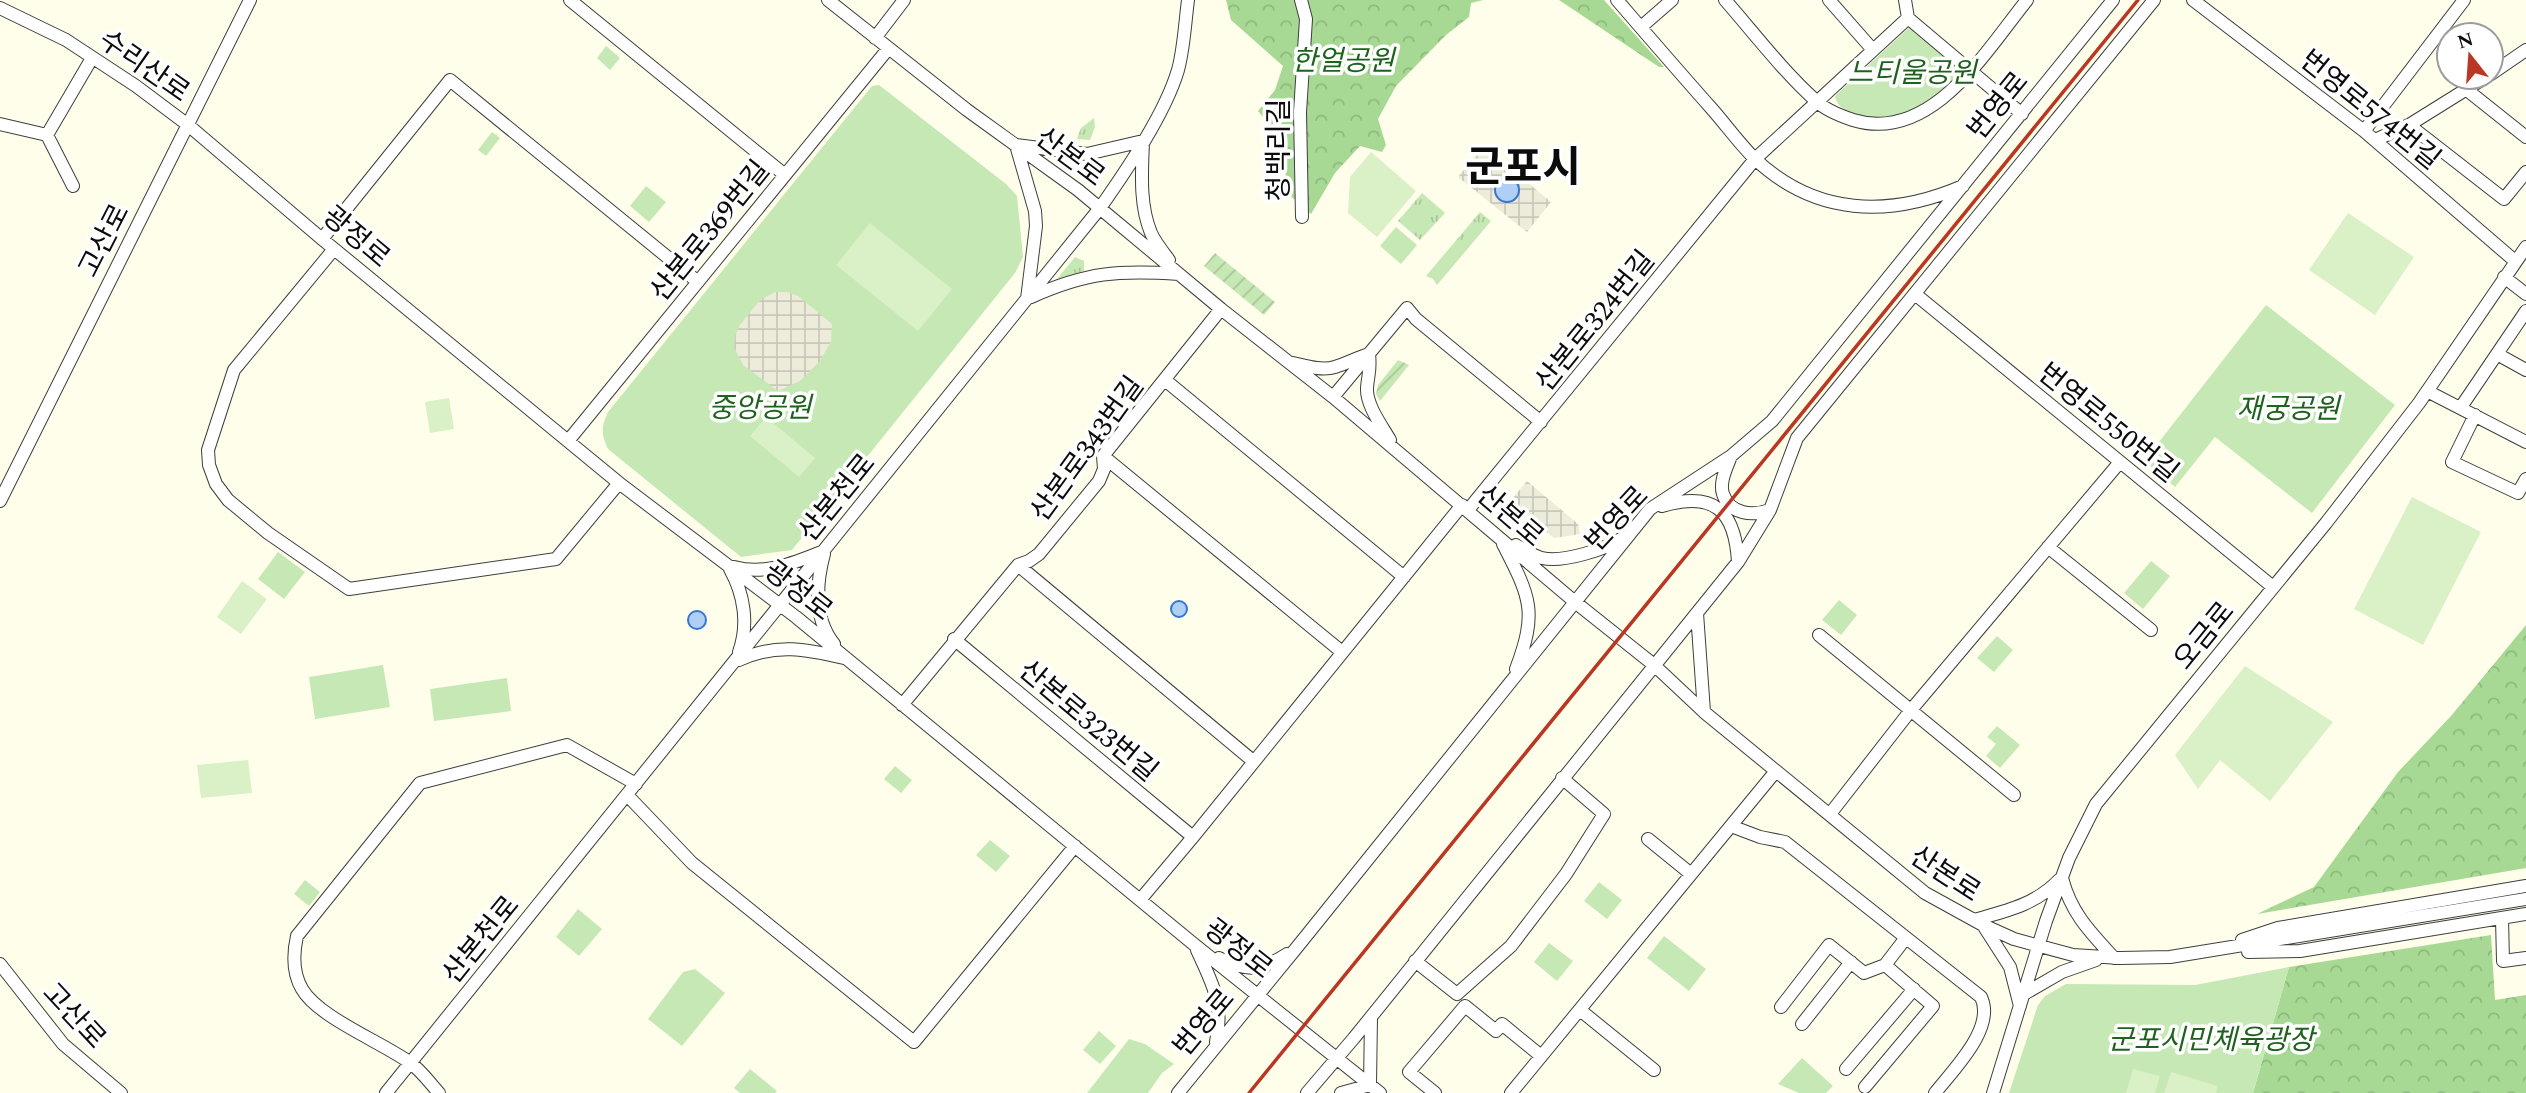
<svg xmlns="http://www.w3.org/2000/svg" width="2526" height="1093" viewBox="0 0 2526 1093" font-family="Spectral,'Noto Sans KR',serif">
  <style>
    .grass { fill: url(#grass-tufts) }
    .forest { fill: url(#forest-crowns) }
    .park { fill: #c6e8b4 }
    .garden { fill: url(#garden-furrows) }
    .pitch { fill: #daf0c6 }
    .plaza { fill: url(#plaza-grid); fill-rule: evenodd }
    .water { fill: #afcff6; stroke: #3677cc; stroke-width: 2 }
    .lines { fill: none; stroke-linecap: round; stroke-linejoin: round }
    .minor-casing { stroke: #3e3e3e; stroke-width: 14 }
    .minor { stroke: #fff; stroke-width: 12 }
    .rail { stroke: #ba3724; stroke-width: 3.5 }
    .labels { text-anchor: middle; stroke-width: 7; stroke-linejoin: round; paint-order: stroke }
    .park-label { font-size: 28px; font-style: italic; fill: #1f621d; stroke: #fff }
    .street-label { font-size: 28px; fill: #0b0b0b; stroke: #fff }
    .town-label { font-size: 42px; font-weight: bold; fill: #0b0b0b; stroke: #fff }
  </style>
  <defs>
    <pattern id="grass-tufts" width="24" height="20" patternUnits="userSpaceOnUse" patternTransform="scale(1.75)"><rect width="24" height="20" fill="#c6e8b4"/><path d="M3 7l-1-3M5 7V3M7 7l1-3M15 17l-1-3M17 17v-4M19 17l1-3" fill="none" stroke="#a9c699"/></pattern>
    <pattern id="forest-crowns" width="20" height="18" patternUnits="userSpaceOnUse" patternTransform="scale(1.75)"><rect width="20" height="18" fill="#a7d994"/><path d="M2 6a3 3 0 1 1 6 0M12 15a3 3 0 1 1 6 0" fill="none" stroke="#8eb97e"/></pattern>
    <pattern id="garden-furrows" width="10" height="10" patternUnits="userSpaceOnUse" patternTransform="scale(1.75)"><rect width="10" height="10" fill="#c6e8b4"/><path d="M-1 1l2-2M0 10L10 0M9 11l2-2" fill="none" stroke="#a9c699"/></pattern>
    <pattern id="plaza-grid" width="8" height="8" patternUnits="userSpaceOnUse" patternTransform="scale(1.75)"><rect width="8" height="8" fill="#edebda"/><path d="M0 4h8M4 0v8" fill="none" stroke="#cac8ba"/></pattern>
  </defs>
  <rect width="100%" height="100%" fill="#fffeea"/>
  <path class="grass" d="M1094,118L1095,127L1090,140L1077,139L1081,128Z
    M1422,193L1445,213L1420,240L1398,221Z
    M1480,212L1491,221L1437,285L1433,279L1426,276Z
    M1075,257L1084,261V271L1057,279Z"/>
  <path class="forest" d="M1226,0H1483L1471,3L1469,17L1446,35L1396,86L1378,119L1386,145L1382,152L1360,146L1335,173L1311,214L1285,191C1288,155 1282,138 1258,111L1275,90L1283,66L1231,20Z
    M1559,0H1604L1664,67H1659Z
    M2526,625V868L2257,914L2314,887L2398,772L2451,716Z
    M2491,935L2495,1000L2526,995V1093H2253L2289,967Z"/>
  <path class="park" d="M1912,25L1962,68C1956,77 1950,88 1942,94C1933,101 1919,110 1908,113C1888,118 1840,123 1835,96Z
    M606,46L620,58L610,70L597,58Z
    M879,85L1006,184L1017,196L1023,257L1015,273L792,550L741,557L608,449C601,435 601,426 608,412L872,86Z
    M492,132L500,138L486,156L478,150Z
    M646,186L666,202L649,222L630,206Z
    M1396,227L1417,245L1401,264L1380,246Z
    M2266,305L2395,405L2312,513L2215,437L2175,487L2144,461Z
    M278,552L305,572L284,599L258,579Z
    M2151,561L2170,576L2143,609L2124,593Z
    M1839,600L1857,615L1841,635L1822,620Z
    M1997,636L2013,650L1994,672L1977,658Z
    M383,665L390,707L315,719L309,677Z
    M507,678L511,711L434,721L430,689Z
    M1997,726L2020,745L2000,768L1986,756L1996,744L1987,737Z
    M895,766L912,780L901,793L884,779Z
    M990,840L1010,856L996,872L976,855Z
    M305,880L320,892L309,906L294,894Z
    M1599,882L1622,900L1607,919L1584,901Z
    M578,909L602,929L579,956L556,937Z
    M1664,936L1706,969L1689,991L1647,958Z
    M1549,943L1573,961L1557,981L1534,962Z
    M2289,967L2253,1093H2009L2038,1005L2045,996L2066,984L2195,985Z
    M695,969L725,993L682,1046L648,1019L683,972Z
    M1099,1031L1116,1046L1100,1064L1083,1050Z
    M1129,1039L1145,1044L1174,1064L1162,1073L1148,1093H1087Z
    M1802,1058L1833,1086L1826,1093H1799L1778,1084Z
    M750,1069L777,1091L775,1093H740L734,1088Z"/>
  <path class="garden" d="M1215,253L1275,302L1264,315L1204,266Z
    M1398,360L1409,365L1380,401L1376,394L1378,385Z"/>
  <path class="pitch" d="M1371,152L1416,191L1377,237L1348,213L1350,177Z
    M2348,213L2414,257L2375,315L2309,270Z
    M870,223L952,289L918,331L836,265Z
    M449,398L454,429L430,433L425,402Z
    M766,417L815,458L799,477L750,436Z
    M2412,497L2481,532L2423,645L2354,609Z
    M242,581L267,599L241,634L217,617Z
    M2245,666L2333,722L2270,801L2220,760L2198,789L2175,755Z
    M248,760L252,793L201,798L197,765Z
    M2133,1069L2160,1076L2155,1093H2126Z
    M2171,1072L2218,1086L2216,1093H2164Z"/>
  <path class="plaza" d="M1484,146L1511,168L1514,166L1522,172L1530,179L1527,182L1551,202L1527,232L1458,177ZM1499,181L1516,184L1518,191L1512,201H1501L1496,196L1495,188Z
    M775,292H787L798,296L832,324L831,341L820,361L800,381L778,391L743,365L734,347L735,336L740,325L760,300Z
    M1527,481L1578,524L1580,534L1554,538L1510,501Z"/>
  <path class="water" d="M1495 190a12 12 0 1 1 24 0a12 12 0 1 1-24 0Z
    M1171 609a8 8 0 1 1 16 0a8 8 0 1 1-16 0Z
    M688 620a9 9 0 1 1 18 0a9 9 0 1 1-18 0Z"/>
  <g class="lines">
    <g class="minor-casing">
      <path id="minor" d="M570,0L785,175
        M828,0L967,110L1078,190L1221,309L1333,397L1575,602L1654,665L1704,712L1925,893L1983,925L2014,939L2073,955L2120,958L2170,957L2526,899
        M1301,0L1306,19L1300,112L1302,217
        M1617,0C1649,37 1680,73 1712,109C1726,125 1739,143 1754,158C1815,216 1889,218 1963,186
        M1725,0C1754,33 1782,70 1815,100C1824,109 1841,116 1853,120C1931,144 1986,51 2027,0
        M1829,0L1873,50
        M1905,0L1908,18L2022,114
        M2193,0L2364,131L2515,261
        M0,8L66,40L136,86L188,125L322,239L619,483L796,617L1196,946L1380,1093
        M1641,27L1672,0
        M875,38L904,0
        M2491,74L2526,50
        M2467,90L2526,137
        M0,124L47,135L92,58
        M2409,125L2504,199L2526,172
        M2364,131L2464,0
        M47,135L73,186
        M2375,140L2409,125L2486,77
        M322,239L450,80L698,282
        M334,249L234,370L208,450L209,465L216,484L228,500L268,533L349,589L556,559L619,483
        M2504,277L2526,294
        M1915,294L2273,587
        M1031,297C1087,272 1118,270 1179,274
        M1027,299L1036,226L1035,211L1016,145L1087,154L1143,141C1142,171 1139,204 1151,233C1155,242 1163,252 1169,260
        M2497,354L2526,370
        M1293,363C1306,366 1322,371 1335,367C1345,364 1357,358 1369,354C1371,370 1368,374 1367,388C1366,405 1382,426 1390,440
        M1165,380L1404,577
        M2427,391L2526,442
        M1333,397L1407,308L1416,319L1541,422
        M2461,407L2526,311
        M2475,415L2452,462L2518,493L2526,479
        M568,441L888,49
        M1103,456L1342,652
        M1731,456C1727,467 1719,482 1723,494C1730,515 1753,516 1770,510
        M0,501L250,0
        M1662,506C1714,491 1735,510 1738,562
        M1468,510L1755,159L1908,18
        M1503,544C1530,597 1538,611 1516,669
        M1516,545C1524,549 1533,556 1542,558C1563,563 1607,549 1624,537
        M2048,547L2151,630
        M824,554C816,584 813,618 834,644
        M1018,565L1253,761
        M734,567C766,576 795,562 824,551
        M730,569C744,594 749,624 739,652
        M1697,613L1704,712
        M1819,635L2014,795
        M954,639L1193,837
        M739,660C776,643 806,649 844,658
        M902,705L1018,565L1029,561L1039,554L1099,481L1104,469L1103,456L1221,309
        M627,795L692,863L914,1042L1075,846
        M1830,814L1911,710L2120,462
        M1731,826L1760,837L1785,842L1981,997C1996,1028 1953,1070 1935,1093
        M1648,839L1691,874
        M2062,878C2071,913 2090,932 2114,958
        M1140,900L1193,837L1462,505
        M2502,918L2503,961L2526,958
        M1974,920C2006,911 2035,905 2059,880
        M1983,925L2010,967L2020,1006
        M2242,940L2278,928L2526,886
        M1197,950C1213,985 1224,1003 1216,1042
        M2248,952L2300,951L2526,914
        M1219,958C1247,972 1261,971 1287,954
        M1415,961L1457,994L1511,946L1566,874L1604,814L1562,778
        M0,964L63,1044L121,1093
        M2024,994L2062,972L2096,960
        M1781,1007L1829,945L1864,973L1885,965
        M1580,1010L1654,1070
        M1802,1024L1851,962
        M1846,1069L1914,989
        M1865,1087L1933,1006L1885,965L1905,939
        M386,1093L1100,208C1126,171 1165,114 1178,70C1184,48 1185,23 1188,0
        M439,1093C430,1083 420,1069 409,1062C381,1042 318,1017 302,989C292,972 293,954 297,936L420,783L567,745L636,784
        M1178,1093L1298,946L1650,509L1731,456L1772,421L2113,0
        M1307,1093L1354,1038L1738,562L1770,510L1797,438L2154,0
        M1341,1093L1370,1085L1371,1017
        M1435,1093L1409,1072L1465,1006L1496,1031L1502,1024L1541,1056
        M1511,1093L1776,771
        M1993,1093L2046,921L2069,858L2096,804L2326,523L2419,403L2526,247"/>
    </g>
    <use href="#minor" class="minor"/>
    <path class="rail" d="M1249,1093L2138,0"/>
  </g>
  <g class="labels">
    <g class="park-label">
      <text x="1343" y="70">한얼공원</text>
      <text x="1912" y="82">느티울공원</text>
      <text x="760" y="417">중앙공원</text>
      <text x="2288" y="418">재궁공원</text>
      <text x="2211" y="1049">군포시민체육광장</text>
    </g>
    <g class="street-label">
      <text transform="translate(145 65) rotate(35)" y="10">수리산로</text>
      <text transform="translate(1997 105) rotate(-51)" y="10">번영로</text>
      <text transform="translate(2371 109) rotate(39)" y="10">번영로574번길</text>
      <text transform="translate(1278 150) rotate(-90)" y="10">청백리길</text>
      <text transform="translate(1071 156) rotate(37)" y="10">산본로</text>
      <text transform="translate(709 230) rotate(-51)" y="10">산본로369번길</text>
      <text transform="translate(357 236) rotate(40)" y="10">광정로</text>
      <text transform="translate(103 240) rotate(-63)" y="10">고산로</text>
      <text transform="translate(1594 320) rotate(-51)" y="10">산본로324번길</text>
      <text transform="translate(2109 422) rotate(39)" y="10">번영로550번길</text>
      <text transform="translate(1086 448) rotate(-54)" y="10">산본로343번길</text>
      <text transform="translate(836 497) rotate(-51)" y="10">산본천로</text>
      <text transform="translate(1511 515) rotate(41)" y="10">산본로</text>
      <text transform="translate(1616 518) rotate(-47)" y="10">번영로</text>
      <text transform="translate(799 590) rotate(38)" y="10">광정로</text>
      <text transform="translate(2203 635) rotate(-51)" y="10">오금로</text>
      <text transform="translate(1089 720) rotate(40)" y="10">산본로323번길</text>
      <text transform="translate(1946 873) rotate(33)" y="10">산본로</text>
      <text transform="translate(480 939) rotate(-51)" y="10">산본천로</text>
      <text transform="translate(1239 948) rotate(38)" y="10">광정로</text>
      <text transform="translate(75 1015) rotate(47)" y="10">고산로</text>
      <text transform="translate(1203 1022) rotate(-50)" y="10">번영로</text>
    </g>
    <g class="town-label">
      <text x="1523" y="181">군포시</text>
    </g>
  </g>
  <g transform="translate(2470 56) rotate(343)"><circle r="33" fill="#ffffff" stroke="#9d9d9d" stroke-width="2"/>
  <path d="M0-5L12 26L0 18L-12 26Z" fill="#ba3724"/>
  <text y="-10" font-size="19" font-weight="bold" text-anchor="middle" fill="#0b0b0b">N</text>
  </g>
</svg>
